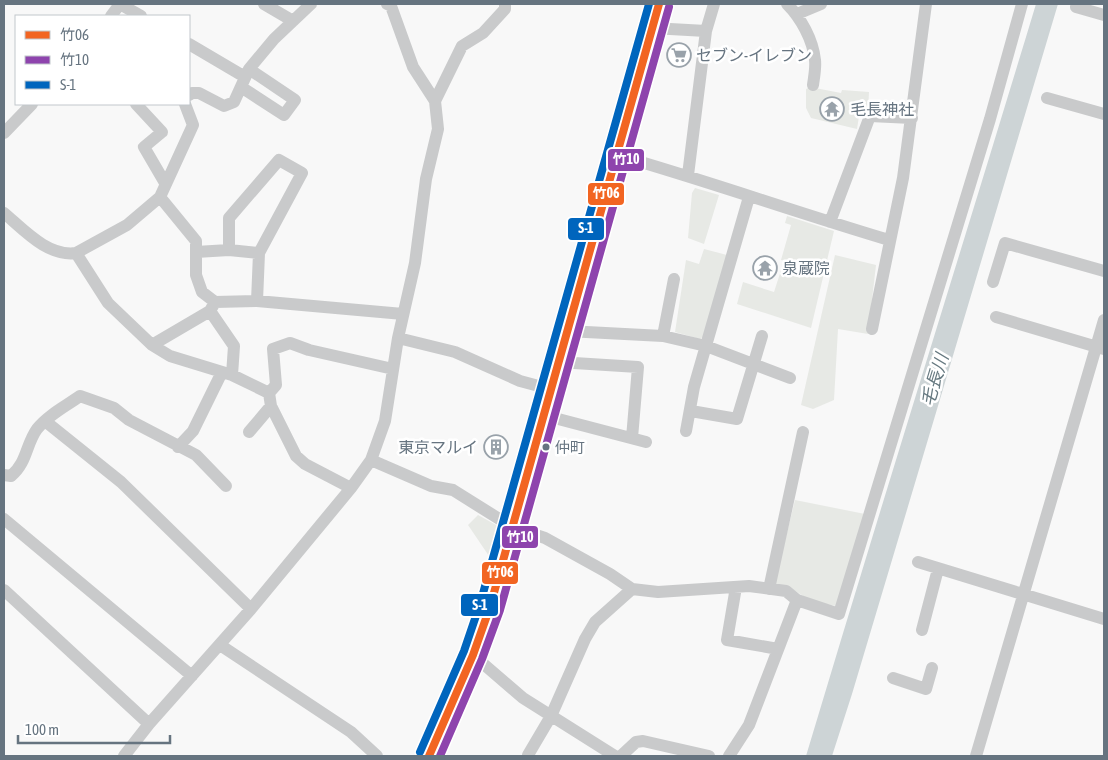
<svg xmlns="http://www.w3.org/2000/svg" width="1108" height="760" viewBox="0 0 1108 760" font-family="'Asap Condensed','Noto Sans JP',sans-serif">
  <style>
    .green { fill: #e7e9e5 }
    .water { fill: #cdd4d6 }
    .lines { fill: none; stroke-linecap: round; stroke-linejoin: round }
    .minor { stroke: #c9cacb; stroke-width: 12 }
    .bus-1-casing { stroke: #fff; stroke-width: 11 }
    .bus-2-casing { stroke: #fff; stroke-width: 11 }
    .bus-3-casing { stroke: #fff; stroke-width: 11 }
    .bus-1 { stroke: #f26522; stroke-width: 8 }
    .bus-2 { stroke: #8e44ad; stroke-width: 8 }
    .bus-3 { stroke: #0065bd; stroke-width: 8 }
    .bus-dot { fill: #667480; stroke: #fff; stroke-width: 2 }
    .labels { text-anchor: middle; stroke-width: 5; stroke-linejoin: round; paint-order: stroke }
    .bus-label { font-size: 15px; fill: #667480; stroke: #fff; text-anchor: start }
    .poi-label { font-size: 16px; fill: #667480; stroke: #fff; text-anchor: start }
    .water-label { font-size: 18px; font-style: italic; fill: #667980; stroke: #fff }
    .line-badge { stroke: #fff; stroke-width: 2 }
    .badge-label { font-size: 14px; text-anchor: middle; font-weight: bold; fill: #fff }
  </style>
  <rect width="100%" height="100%" fill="#f8f8f8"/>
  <path class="green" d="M810,87L841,93L842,90L869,92L868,112L860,110L857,129L811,118L806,108V89Z
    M695,188L719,195L704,244L688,238L692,193Z
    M787,216L834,231L811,328L737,304L743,282L774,292L784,261L781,260L791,225L785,223Z
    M704,249L727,255L704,336L700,339L675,332L686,260L699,264Z
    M835,255L876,265L868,334L838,329L834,400L813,409L801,405Z
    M795,500L865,514L836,606L811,601L789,587L774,586Z
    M478,515L498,526L500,536L491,559L468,525Z"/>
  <path class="water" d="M1036,4H1058L852,694L832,756H806C881,505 960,255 1036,4Z"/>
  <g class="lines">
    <path class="minor" d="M120,4L141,16
      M264,4L293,21
      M387,4L391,6L413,67L435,101
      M787,4C801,18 813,40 815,60C816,68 814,77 813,85
      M1077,4L1076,7L1104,15
      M797,14L821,4
      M111,16L120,4
      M652,28L706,31L714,4
      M189,44L245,77
      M241,87L284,115L295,100L249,69
      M189,95L192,93H199L224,106L234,102L249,69L274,39L311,4
      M1047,98L1104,114
      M136,104L162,132L144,147L165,183
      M185,104L193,125L160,197L127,225L76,253L108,303L152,345L170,356L232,375L269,393
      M4,133L32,104
      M617,155C708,181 798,213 889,240
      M688,175L706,31
      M160,197L196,241V275L202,292L215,302L257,301L403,314
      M4,213C24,230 48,257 76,253
      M830,222L870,116L912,118
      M196,252L229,250
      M993,282L1005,243L1104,271
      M257,301L259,253L302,173L279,160L229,218V250L259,253
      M210,311L234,346L232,375
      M996,317L1104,349
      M872,329L903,178L926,4
      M567,331L663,336L706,346L790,378
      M663,336L674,279
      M398,338L455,352L520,381L550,389
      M152,345L210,311L215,302
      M558,362L638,367L632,438
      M271,406L296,456L305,464L351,488
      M691,411L737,419L762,336
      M543,415L646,442
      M45,421L121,482L251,609
      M686,431L694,387L749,197
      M249,432L271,406L269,393L276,385L273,349L290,343L309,350L393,369
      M178,447L193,431L222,372
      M371,460L431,486L453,490L512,527L545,538L610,574L632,589L658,592L749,586L786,591L797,600L839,614L990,119L1022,4
      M4,475L11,476C27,463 26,444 37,429C48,415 66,406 80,396L114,408L129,420L196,455L226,486
      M4,519L192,676
      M918,562L1104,619
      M736,587L727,640L778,649
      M769,589L803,432
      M4,590L149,724
      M922,630L938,569
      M220,645L351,732L377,756
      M473,655L523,698L615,756
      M893,678L926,689L932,668
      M528,755L551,716L585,639L595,622L632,589
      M124,756L149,724L251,609L351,488L371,460L385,421L398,338L415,263L426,179L438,129L435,101L462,46L483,33L505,9V4
      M429,756L473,655L490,607L659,4
      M621,756L636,742L643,741L709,756
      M729,756L749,725L797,600
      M976,756L1104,320"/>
    <g class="bus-1-casing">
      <path id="bus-1" d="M429,756L473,655L490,607L659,4"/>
    </g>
    <g class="bus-2-casing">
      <path id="bus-2" d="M440,756L482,659L500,610L669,7"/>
    </g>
    <g class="bus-3-casing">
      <path id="bus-3" d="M420,752L464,651L480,604L649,4"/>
    </g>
    <use href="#bus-1" class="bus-1"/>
    <use href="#bus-2" class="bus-2"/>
    <use href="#bus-3" class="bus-3"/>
  </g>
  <defs>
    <g id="supermarket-ring" transform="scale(1.25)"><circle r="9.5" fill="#fff" stroke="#99a2aa" stroke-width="1.5"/><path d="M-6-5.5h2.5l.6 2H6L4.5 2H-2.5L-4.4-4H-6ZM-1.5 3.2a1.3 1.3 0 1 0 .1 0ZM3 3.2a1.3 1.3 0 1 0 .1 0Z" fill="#99a2aa"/></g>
    <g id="temple-ring" transform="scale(1.25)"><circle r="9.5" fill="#fff" stroke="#99a2aa" stroke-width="1.5"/><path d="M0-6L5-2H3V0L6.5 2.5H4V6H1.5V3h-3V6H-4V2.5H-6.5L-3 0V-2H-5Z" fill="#99a2aa"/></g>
    <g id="building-ring" transform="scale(1.25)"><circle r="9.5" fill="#fff" stroke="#99a2aa" stroke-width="1.5"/><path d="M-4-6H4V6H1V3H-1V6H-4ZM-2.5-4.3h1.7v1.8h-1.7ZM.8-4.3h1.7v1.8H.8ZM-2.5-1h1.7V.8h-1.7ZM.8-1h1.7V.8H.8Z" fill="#99a2aa"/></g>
  </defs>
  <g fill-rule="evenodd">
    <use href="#supermarket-ring" x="679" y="55"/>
    <use href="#temple-ring" x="832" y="109"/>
    <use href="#temple-ring" x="765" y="268"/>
    <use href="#building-ring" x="496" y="447"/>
  </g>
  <circle class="bus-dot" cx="546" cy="447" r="4.5"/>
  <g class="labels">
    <g class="bus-label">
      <text x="555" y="453">仲町</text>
    </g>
    <g class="poi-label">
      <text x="696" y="61">セブン-イレブン</text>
      <text x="850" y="115">毛長神社</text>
      <text x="782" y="274">泉蔵院</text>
      <text x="478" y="453" text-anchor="end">東京マルイ</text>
    </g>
    <g class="water-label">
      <text transform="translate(935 380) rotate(-73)" y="6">毛長川</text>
    </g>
  </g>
  <g class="line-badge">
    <rect x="607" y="148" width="38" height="24" rx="5" fill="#8e44ad"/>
    <rect x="587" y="182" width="38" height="24" rx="5" fill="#f26522"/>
    <rect x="567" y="217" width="38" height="24" rx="5" fill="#0065bd"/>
    <rect x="501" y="525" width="38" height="24" rx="5" fill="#8e44ad"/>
    <rect x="481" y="561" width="38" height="24" rx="5" fill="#f26522"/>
    <rect x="460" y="593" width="39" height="24" rx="5" fill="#0065bd"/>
  </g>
  <g class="badge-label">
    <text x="626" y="164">竹10</text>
    <text x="606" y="198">竹06</text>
    <text x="586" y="233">S-1</text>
    <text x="520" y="542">竹10</text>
    <text x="500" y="577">竹06</text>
    <text x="480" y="610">S-1</text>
  </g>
  <rect width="1108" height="760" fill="none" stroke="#667480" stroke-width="10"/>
  <rect x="15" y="15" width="175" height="90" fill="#ffffff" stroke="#c2c7cc"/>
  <rect x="25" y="31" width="25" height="8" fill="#f26522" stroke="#c2c7cc"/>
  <text x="60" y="40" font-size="15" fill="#667480">竹06</text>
  <rect x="25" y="56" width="25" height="8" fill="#8e44ad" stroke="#c2c7cc"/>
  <text x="60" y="65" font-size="15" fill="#667480">竹10</text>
  <rect x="25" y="81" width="25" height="8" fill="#0065bd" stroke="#c2c7cc"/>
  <text x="60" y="90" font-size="15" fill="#667480">S-1</text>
  <path d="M18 735v8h152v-8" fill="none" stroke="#667480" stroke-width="2.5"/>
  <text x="25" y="735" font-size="15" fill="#667480" stroke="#ffffff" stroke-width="4" paint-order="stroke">100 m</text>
</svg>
